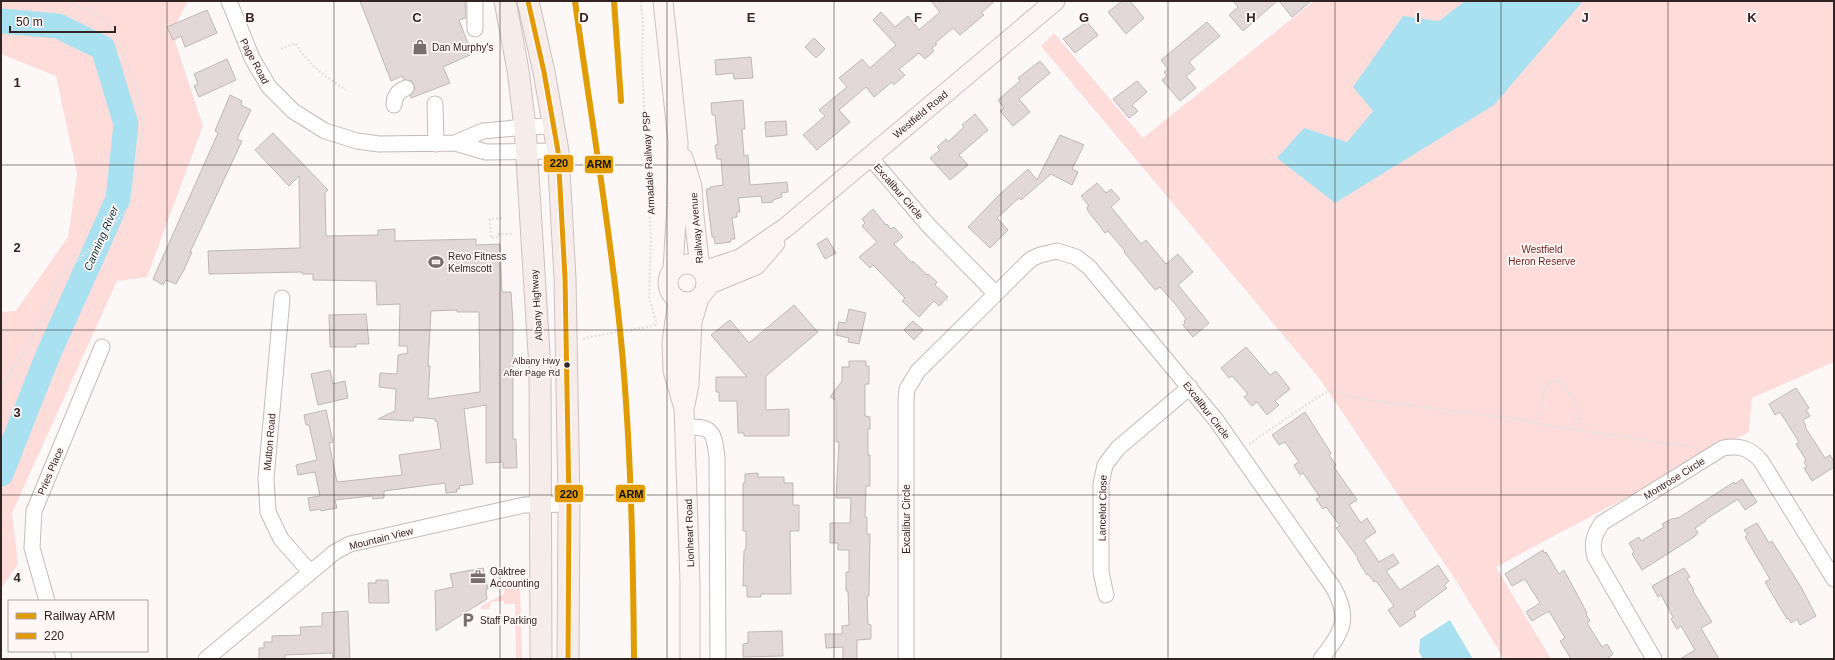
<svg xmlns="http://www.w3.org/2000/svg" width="1835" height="660" viewBox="0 0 1835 660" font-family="Arial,sans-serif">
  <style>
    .green { fill: #fedcd9 }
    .water { fill: #aae1f0 }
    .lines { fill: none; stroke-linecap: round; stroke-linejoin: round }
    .river { stroke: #aae1f0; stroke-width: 25 }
    .building { fill: #e1d8d7; stroke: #bfb7b6; fill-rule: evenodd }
    .minor-casing { stroke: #c4bbba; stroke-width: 17 }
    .major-casing { stroke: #ccc0bf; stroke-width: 21 }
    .highway-casing { stroke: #ccc0bf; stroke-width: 23 }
    .path { stroke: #e4e2e2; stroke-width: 2.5; stroke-dasharray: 2 2; stroke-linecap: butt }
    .minor { stroke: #fffefe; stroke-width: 15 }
    .major { stroke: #faf4f3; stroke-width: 19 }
    .highway { stroke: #f6edeb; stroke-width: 21 }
    .bus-1-casing { stroke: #fff7f6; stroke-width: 8 }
    .bus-1 { stroke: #e39903; stroke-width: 5 }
    .rail-1-casing { stroke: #fff7f6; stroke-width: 9 }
    .rail-1 { stroke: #df9c03; stroke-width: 6 }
    .grid { fill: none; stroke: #312422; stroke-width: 1; stroke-opacity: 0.55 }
    .bus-dot { fill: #312422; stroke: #fff7f6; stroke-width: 1.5 }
    .labels { text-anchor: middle; stroke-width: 3.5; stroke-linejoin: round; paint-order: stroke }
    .bus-label { font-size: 9px; fill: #312422; stroke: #fff7f6; text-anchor: end }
    .poi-label { font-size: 10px; fill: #312422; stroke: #fff7f6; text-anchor: start }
    .street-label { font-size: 10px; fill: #312422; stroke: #fff7f6 }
    .park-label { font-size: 10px; fill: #6f1e1a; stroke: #fff7f6 }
    .water-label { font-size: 11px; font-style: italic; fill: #0e353f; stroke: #fff7f6 }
    .grid-label { font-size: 13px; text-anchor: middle; font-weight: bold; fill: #312422; stroke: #fff7f6; stroke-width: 3.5; stroke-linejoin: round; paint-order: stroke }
    .line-badge { stroke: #fff7f6; stroke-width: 1.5 }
    .pale-badge-label { font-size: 11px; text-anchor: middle; font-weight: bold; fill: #111 }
  </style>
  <rect width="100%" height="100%" fill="#fdf8f8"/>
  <path class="green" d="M1,1H188L172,32L203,126L147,277L117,281L12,513L18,564L1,589V312L16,311L68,237L77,174L56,76L1,54Z
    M1314,1H1834V362L1752,398L1749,432L1496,567L1551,659H1504L1457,582L1319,378L1041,46L1054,33L1143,138Z
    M520,583L522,659H516L515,604H504V601L491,602L489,609H481V606L504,594V584Z"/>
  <path class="water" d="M1465,1H1583L1494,105L1335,203L1277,158L1304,128L1347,142L1373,111L1353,87L1403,16L1439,21Z
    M1450,620L1473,659H1423L1419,652L1420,639Z"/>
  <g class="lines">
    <path class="river" d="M1,21L58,26L103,48L126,124L118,199L48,355L1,474"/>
  </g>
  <path class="building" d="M360,1H465L466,18L459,20L472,54L443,67L450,83L411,98L410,96L415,89L412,81L404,80L402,76L391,81Z
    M931,1H995L981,13L984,15L960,35L953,28L935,43L937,44L932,48L934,51L925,59L919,53L899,69L905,75L894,85L892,82L874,97L866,87L839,110L850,122L817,150L803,135L825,116L819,110L847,87L839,78L862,59L870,68L896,45L873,20L881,12L895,27L908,16L919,30L940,12Z
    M1122,1H1130L1144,18L1126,34L1108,12Z
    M1233,1H1277L1243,31L1229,15L1238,7Z
    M1279,1H1311L1292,17Z
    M207,10L217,33L185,47L181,36L173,40L167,27Z
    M1087,22L1098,35L1075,53L1063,39Z
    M1207,22L1220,36L1189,62L1195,69L1186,76L1196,88L1180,101L1162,80L1167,76L1164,72L1168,69L1161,60Z
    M814,38L825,49L816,58L805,47Z
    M751,57L753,78L734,79L733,73L716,75L715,60Z
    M227,59L236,80L199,97L194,86L198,84L194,74Z
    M1040,61L1050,73L1019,99L1030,112L1013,126L1000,111L1004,108L998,100L1020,81L1018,78Z
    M1137,81L1147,92L1132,105L1138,111L1129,118L1113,99Z
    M230,95L242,101L241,105L251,110L237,139L242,141L190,252H192L184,270L176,284L166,280L163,285L153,279L218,133L215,131Z
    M743,100L745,129H742L744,156L748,155L750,185L787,182L788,192L781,193L782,197L773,200V202L762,203L761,196L738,198L740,212H737V217L732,218L735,239H731V242L715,244L714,237H712L706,189H710V187L723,185L721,159H717L715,145H718L715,115H712L711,103Z
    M975,114L988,130L959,155L968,165L950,180L930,158L940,150L937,147L946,139L948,142L964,127L962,125Z
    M786,121L787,135L766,137L765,122Z
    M273,133L328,190L325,193L326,236L378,235V230L395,229V241L476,239V245L500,244L502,292H511L513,322V439H516L517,468H503V462L486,463V405L464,409L473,484L459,486L460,489H456L457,492L446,493L445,483L384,491V498L373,499L372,496L335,500L337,508L321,511L320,509L310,511L308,498L320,496L315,472L298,475L296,465L317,460L309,425H306L304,415L326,410L333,442L329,443L337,482L402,475L399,455L441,449L437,421H435V419L414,417L413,421L378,419L395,411L396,389L379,387L380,373L397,374L398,355L408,353L407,346H399L400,304L377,305L376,281L313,280V274H302V272L209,274L208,251L300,248L299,176L289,186L255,150ZM457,310V312H479L480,392L428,399L430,366H428L431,311Z
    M1060,135L1084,145L1072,169L1078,172L1072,185L1051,174L1021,200L1019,198L997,218L1008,230L990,248L968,227L999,195L1028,169L1037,180Z
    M1097,183L1106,193L1111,189L1120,199L1111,207L1141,244L1146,240L1166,264L1178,254L1193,272L1178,285L1209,323L1193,337L1183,325L1185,323L1184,321L1186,319L1177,306L1160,287L1155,290L1124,252L1125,251L1108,231L1105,233L1088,211L1087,207L1089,206L1081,196Z
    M873,209L886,225L887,224L891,229L894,227L903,237L894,244L912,263L913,261L927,275L928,274L937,282L935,285L948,297L939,306L934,301L919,317L902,301L905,298L873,265L870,268L859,257L877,242L862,226L865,223L862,219Z
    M827,238L836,253L825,259L817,244Z
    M794,305L818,332L766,376V410L789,409V436H744V433H738L737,401H719V392H716V377H747L711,335L730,320L749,343Z
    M849,309L866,313L859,344L848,342L849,338L836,335L839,322L846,323Z
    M366,314L369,344H356V347H330L329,315Z
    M913,321L923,330L914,340L904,330Z
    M1246,347L1270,375L1276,371L1290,389L1275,401L1279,405L1267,415L1257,402L1252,406L1244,397L1248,394L1232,376L1229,378L1221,368Z
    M849,361H866V366H869V384H865V416L870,417V429H868V455H870V486H866L865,517H867V534H870L869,596H867L868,624L871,625V639L857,640V659H843V647L826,648L825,634H842V626L849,625L848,591H846V572H849V550H838V543H830V523H850L851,498H836L839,442H836V400L830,397L842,381V367H849Z
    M330,370L333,384L345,381L348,398L318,405L311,374Z
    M1796,388L1809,408L1806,410L1810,416L1803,420L1806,426L1805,427L1825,458L1830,455L1834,462V467L1812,481L1804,468L1807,467L1804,462L1806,460L1796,444L1799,442L1780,412L1775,415L1769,404Z
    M1305,412L1331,453L1329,455L1336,465L1334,467L1357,500L1349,505L1361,523L1367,518L1376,532L1364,540L1379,562L1393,554L1399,563L1386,571L1400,590L1438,565L1449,581L1444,585L1447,588L1414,612L1416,616L1400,627L1388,610L1394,606L1376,581L1374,582L1368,574L1367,575L1357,559L1358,558L1336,528L1340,526L1326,507L1323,509L1316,499L1320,497L1303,473L1300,475L1294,465L1299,462L1285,442L1279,445L1272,435Z
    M758,473V477H784V483H793V505H799V531H790L791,594H761V597H747V586H743L744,551L746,548V531H743V483H745V474Z
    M1742,479L1757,502L1745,510L1738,499L1705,520L1706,521L1695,528L1698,533L1694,537L1642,570L1632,554L1634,552L1629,543L1639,537L1641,541L1664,527L1662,524L1673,518L1674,519L1680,517L1734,482L1735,484Z
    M1757,523L1769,543L1772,541L1801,587L1816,616L1800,625L1797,619L1791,623L1788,618L1787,619L1765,582L1770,579L1745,537L1748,535L1744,530Z
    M1543,550L1544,553L1546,552L1559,574L1564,570L1587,613L1586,614L1590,621L1587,623L1602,647L1607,644L1613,654L1608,658L1609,659H1571L1560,641L1565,638L1549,611L1532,621L1526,612L1540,603L1525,579L1512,586L1505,574Z
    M483,568L488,589H486L487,599L436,631L435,591L453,587L450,574Z
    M1684,568L1690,577L1687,579L1694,590L1693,591L1712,622L1701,628L1719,659H1680L1695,650L1681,626L1677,629L1671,619L1673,617L1661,595L1658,597L1652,586Z
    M376,580H388L389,603H369L368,583H376Z
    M348,611L350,659H333L332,653L285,655V659H259V648H264V642H272V636L301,635L300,627L322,626V613Z
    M782,631L783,656L743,657V644L748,643V632Z"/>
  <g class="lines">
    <g class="minor-casing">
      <path id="minor" d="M229,1L252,58L269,87L293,111L325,131L357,141L379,144L455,143L486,152L558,151
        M475,1V29
        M435,104L436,144
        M394,105C394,97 398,91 406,88
        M455,143L483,131L525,127L554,126
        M869,156L928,225L995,293
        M282,298L266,478L268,512L281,539L310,572
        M685,427C712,426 714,431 717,457L718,659
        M1106,595L1101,572V484L1105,465L1118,448L1190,387
        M47,601L32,548L34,511L102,347
        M62,651L64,659
        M206,659L335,552L350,544L524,505L569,504
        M906,659V400L907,389L918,371L1031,259L1040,255L1057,251L1076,257L1089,267L1216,420L1333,587C1352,620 1341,633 1321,659
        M1654,659L1595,557C1591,543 1594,535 1602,523L1723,448C1739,445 1750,448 1761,461L1834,579"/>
    </g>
    <g class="major-casing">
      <path id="major" d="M663,1L678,142L677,204L673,269
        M683,158L692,186L694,216L700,268
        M668 283a19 19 0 1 1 38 0a19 19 0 1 1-38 0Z
        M703,271L740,259L785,228L1055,1
        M704,292L710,284L756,265L775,243
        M678,300L672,342L673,371L684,408L690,583V659
        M685,405L689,385L692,322L699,298"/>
    </g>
    <g class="highway-casing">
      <path id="highway" d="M505,1L518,70L525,127L540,369L541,659
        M528,1L544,72L558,151L565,278L567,388L569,504L568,659"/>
    </g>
    <path class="path" d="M641,1L643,25L642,64L651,240L649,299L657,324
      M281,49L295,43C311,67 323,75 346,90
      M502,218L490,219L491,238L497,237L498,234H514
      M583,339C608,332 634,331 658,324
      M1,387L25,351L44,314L59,277L100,240L130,206L143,126L138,92L121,49L113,32L102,17L66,1
      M1535,423C1537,417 1541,411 1542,405C1544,393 1543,381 1558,381C1563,382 1578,406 1579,411C1580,417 1579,424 1579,430
      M1249,444L1315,399L1327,392L1334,391L1360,399L1516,419L1545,425L1698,448"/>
    <use href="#minor" class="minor"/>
    <use href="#major" class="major"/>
    <use href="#highway" class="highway"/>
    <g class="bus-1-casing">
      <path id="bus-1" d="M528,1L544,72L558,151L565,278L569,504L568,659"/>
    </g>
    <use href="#bus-1" class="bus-1"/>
    <g class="rail-1-casing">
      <path id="rail-1" d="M575,1C590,111 609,220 620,330C631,440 633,549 634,659
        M614,1L621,101"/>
    </g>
    <use href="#rail-1" class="rail-1"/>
  </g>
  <path class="grid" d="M167,1V659M334,1V659M500,1V659M667,1V659M834,1V659M1001,1V659M1168,1V659M1335,1V659M1501,1V659M1668,1V659M1,165H1834M1,330H1834M1,495H1834"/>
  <defs>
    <g id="shop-bare" transform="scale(1.2)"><path d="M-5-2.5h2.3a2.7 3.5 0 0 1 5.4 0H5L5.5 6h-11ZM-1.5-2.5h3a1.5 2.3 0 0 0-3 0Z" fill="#786e6d" stroke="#fff7f6" stroke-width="2.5" paint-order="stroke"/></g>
    <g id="stadium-bare" transform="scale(1.2)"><path d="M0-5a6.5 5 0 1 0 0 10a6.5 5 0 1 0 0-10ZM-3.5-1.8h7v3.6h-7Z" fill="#786e6d" stroke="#fff7f6" stroke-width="2.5" paint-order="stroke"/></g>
    <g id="office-bare" transform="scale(1.2)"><path d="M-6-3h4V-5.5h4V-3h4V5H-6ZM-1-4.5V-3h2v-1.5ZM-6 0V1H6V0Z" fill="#786e6d" stroke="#fff7f6" stroke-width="2.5" paint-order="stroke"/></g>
    <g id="parking-bare" transform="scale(1.2)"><path d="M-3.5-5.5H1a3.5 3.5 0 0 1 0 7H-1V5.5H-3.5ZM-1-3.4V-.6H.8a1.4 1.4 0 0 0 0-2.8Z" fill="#786e6d" stroke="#fff7f6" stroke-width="2.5" paint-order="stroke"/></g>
  </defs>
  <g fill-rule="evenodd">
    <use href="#shop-bare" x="420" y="47"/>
    <use href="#stadium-bare" x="436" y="262"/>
    <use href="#office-bare" x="478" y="577"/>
    <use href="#parking-bare" x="468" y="620"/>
  </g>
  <circle class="bus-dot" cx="567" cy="365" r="3.5"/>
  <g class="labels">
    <g class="bus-label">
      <text x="560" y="364">Albany Hwy<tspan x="560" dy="12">After Page Rd</tspan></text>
    </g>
    <g class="poi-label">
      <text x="432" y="51">Dan Murphy's</text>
      <text x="448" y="260">Revo Fitness<tspan x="448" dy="12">Kelmscott</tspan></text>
      <text x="490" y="575">Oaktree<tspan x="490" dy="12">Accounting</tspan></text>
      <text x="480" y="624">Staff Parking</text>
    </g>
    <g class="street-label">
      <text transform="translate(255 61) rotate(62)" y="4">Page Road</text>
      <text transform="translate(920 114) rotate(-40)" y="4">Westfield Road</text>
      <text transform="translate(648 163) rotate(-93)" y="4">Armadale Railway PSP</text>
      <text transform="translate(899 191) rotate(49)" y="4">Excalibur Circle</text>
      <text transform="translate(696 228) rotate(-95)" y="4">Railway Avenue</text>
      <text transform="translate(536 305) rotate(-94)" y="4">Albany Highway</text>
      <text transform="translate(1207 410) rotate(52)" y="4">Excalibur Circle</text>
      <text transform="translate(269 442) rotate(-85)" y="4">Mutton Road</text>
      <text transform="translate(50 471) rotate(-67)" y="4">Pries Place</text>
      <text transform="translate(1674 478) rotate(-32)" y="4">Montrose Circle</text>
      <text transform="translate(1102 508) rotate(-89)" y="4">Lancelot Close</text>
      <text transform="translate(906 519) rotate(-90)" y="4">Excalibur Circle</text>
      <text transform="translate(689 533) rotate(-92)" y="4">Lionheart Road</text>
      <text transform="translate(381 538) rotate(-14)" y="4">Mountain View</text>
    </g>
    <g class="park-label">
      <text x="1542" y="253">Westfield<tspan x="1542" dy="12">Heron Reserve</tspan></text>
    </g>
    <g class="water-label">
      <text transform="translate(101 238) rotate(-66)" y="4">Canning River</text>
    </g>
  </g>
  <g class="grid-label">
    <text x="250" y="22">B</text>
    <text x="417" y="22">C</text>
    <text x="584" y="22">D</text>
    <text x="751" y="22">E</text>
    <text x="918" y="22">F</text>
    <text x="1084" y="22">G</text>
    <text x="1251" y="22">H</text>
    <text x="1418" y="22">I</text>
    <text x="1585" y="22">J</text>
    <text x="1752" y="22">K</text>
    <text x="17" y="87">1</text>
    <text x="17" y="252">2</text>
    <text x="17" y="417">3</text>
    <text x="17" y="582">4</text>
  </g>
  <g class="line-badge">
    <rect x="543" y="154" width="31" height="19" rx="4" fill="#e39903"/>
    <rect x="584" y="155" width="30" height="19" rx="4" fill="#df9c03"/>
    <rect x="615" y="484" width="31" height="19" rx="4" fill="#df9c03"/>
    <rect x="554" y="484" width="30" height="19" rx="4" fill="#e39903"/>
  </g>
  <g class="pale-badge-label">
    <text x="559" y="167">220</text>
    <text x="599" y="168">ARM</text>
    <text x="631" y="498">ARM</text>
    <text x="569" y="498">220</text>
  </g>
  <rect width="1835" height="660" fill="none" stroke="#312422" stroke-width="4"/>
  <rect x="8" y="600" width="140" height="52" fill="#fff7f6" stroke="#ada3a1"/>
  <rect x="16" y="613" width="20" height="6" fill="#df9c03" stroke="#ada3a1"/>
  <text x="44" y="620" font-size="12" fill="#312422">Railway ARM</text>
  <rect x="16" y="633" width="20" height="6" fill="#e39903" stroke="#ada3a1"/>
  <text x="44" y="640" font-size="12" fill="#312422">220</text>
  <path d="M10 26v6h105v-6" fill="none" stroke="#312422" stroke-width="2"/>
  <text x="16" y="26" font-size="12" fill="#312422" stroke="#fff7f6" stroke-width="3" paint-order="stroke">50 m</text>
</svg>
